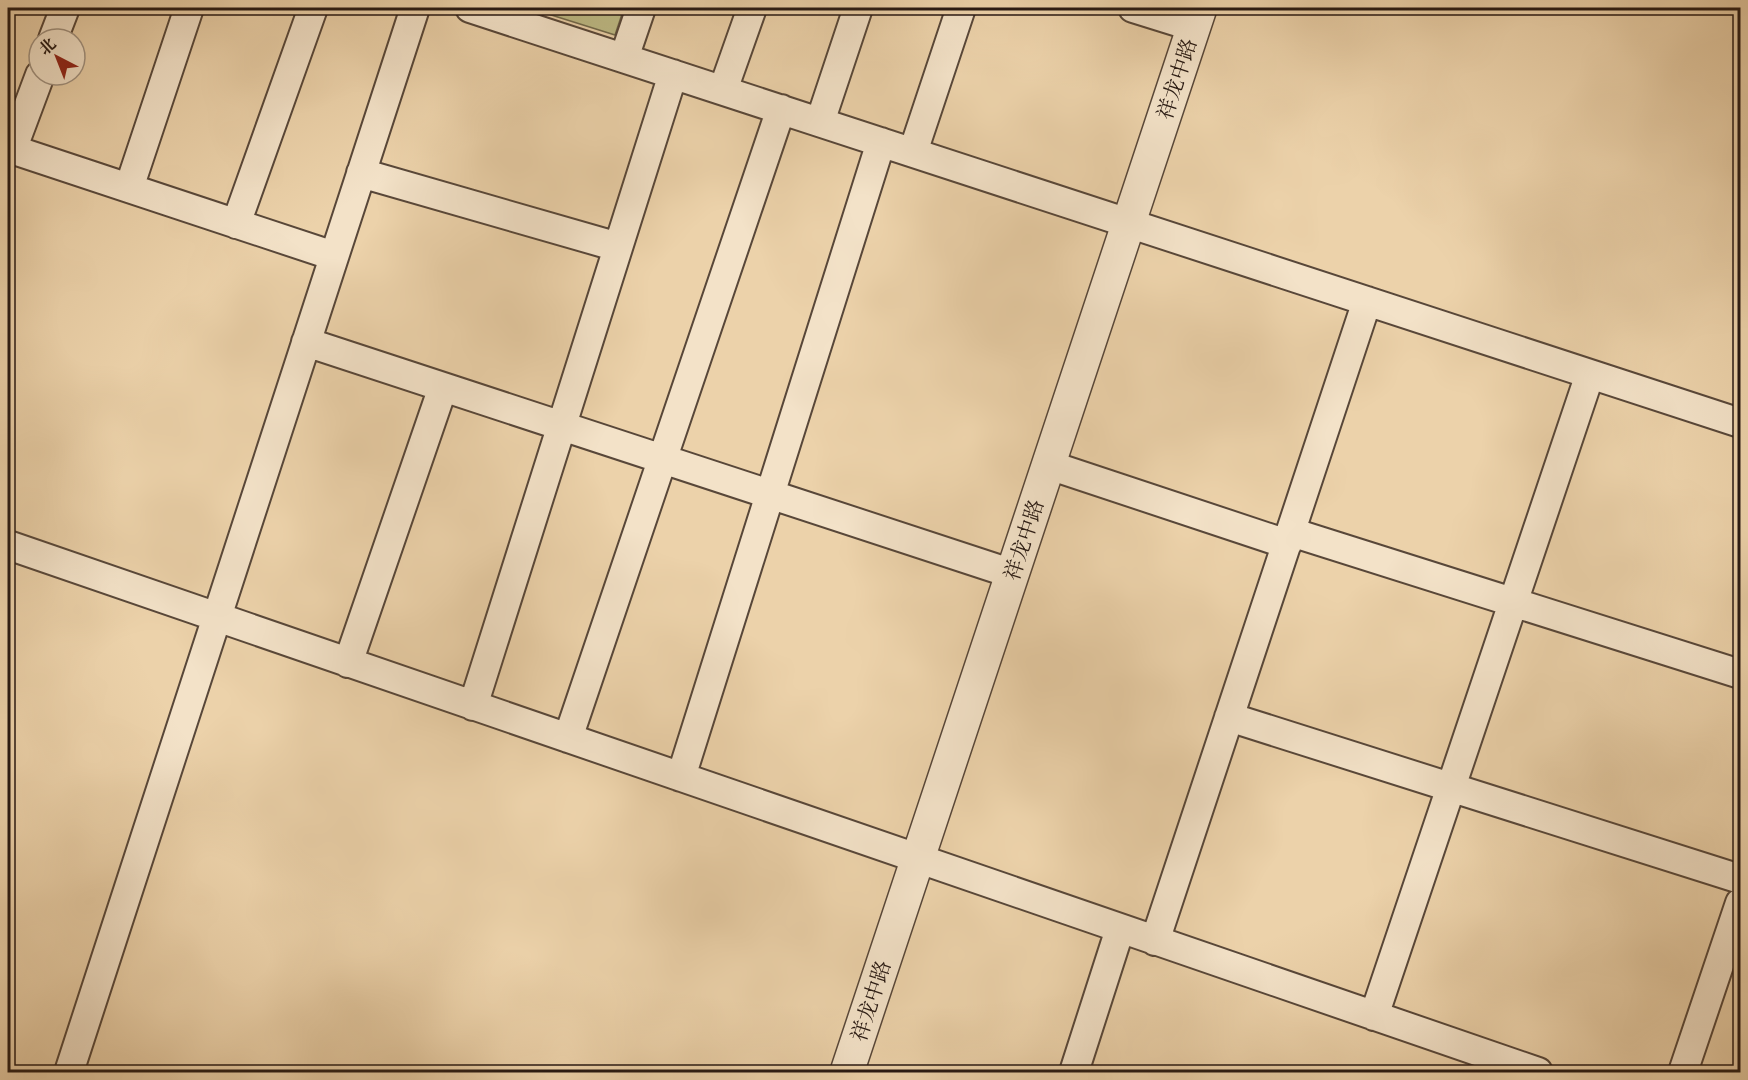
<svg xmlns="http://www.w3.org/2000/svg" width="1748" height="1080" viewBox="0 0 1748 1080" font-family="'IM FELL Double Pica','Noto Serif SC',serif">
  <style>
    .green { fill: #bdba85; stroke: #726a4c; stroke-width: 1.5 }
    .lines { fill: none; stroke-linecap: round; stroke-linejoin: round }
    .minor-casing { stroke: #584739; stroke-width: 32 }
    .tertiary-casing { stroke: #584739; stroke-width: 36 }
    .minor { stroke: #f3e2c8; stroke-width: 28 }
    .tertiary { stroke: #f3e2c8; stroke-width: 33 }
    .labels { text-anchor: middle; stroke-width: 6; stroke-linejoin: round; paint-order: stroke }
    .street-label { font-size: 21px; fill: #271913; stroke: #f3e2c8 }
  </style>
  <rect width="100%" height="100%" fill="#ecd2aa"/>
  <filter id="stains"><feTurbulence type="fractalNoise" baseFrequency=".00333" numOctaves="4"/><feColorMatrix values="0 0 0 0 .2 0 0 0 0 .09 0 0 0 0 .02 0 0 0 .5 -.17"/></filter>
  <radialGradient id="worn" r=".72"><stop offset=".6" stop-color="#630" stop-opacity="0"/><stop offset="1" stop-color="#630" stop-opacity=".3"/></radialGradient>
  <path class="green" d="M529,8H624L615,35Z"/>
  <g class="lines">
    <g class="minor-casing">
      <path id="minor" d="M470,8L1740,423
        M1133,8L1194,27
        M53,39L65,8
        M624,58L641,8
        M723,90L752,8
        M820,122L858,8
        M8,148L334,256
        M12,150L40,75
        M913,152L961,8
        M361,173L618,247
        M129,188L189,8
        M236,224L313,8
        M306,342L1013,574
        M1049,465L1287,544
        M1291,532L1740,674
        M8,545L1538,1072
        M348,663L443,387
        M473,706L673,74
        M1229,717L1740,879
        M568,738L781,109
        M681,777L881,142
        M1155,941L1367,301
        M1374,1016L1590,374
        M69,1072L415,8
        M1074,1072L1120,929
        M1683,1072L1740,903"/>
    </g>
    <g class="tertiary-casing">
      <path id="tertiary" d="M847,1072L1200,8"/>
    </g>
    <use href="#minor" class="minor"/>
    <use href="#tertiary" class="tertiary"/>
  </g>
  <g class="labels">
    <g class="street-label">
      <text transform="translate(1177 79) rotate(-72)" y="7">祥龙中路</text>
      <text transform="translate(1024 540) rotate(-72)" y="7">祥龙中路</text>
      <text transform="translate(871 1001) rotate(-72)" y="7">祥龙中路</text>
    </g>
  </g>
  <rect width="1748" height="1080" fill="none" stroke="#ecd2aa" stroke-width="30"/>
  <rect x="9" y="9" width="1730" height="1062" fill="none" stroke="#271913" stroke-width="3"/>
  <rect x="15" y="15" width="1718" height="1050" fill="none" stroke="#271913" stroke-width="1.5"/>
  <g transform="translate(57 57) rotate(318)"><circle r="28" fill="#f3e2c8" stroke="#a19280" stroke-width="1.5"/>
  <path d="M0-4.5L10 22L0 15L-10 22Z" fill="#8f2418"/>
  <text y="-9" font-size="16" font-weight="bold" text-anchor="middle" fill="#271913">北</text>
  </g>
  <rect width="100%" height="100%" filter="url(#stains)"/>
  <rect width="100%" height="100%" fill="url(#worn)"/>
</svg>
